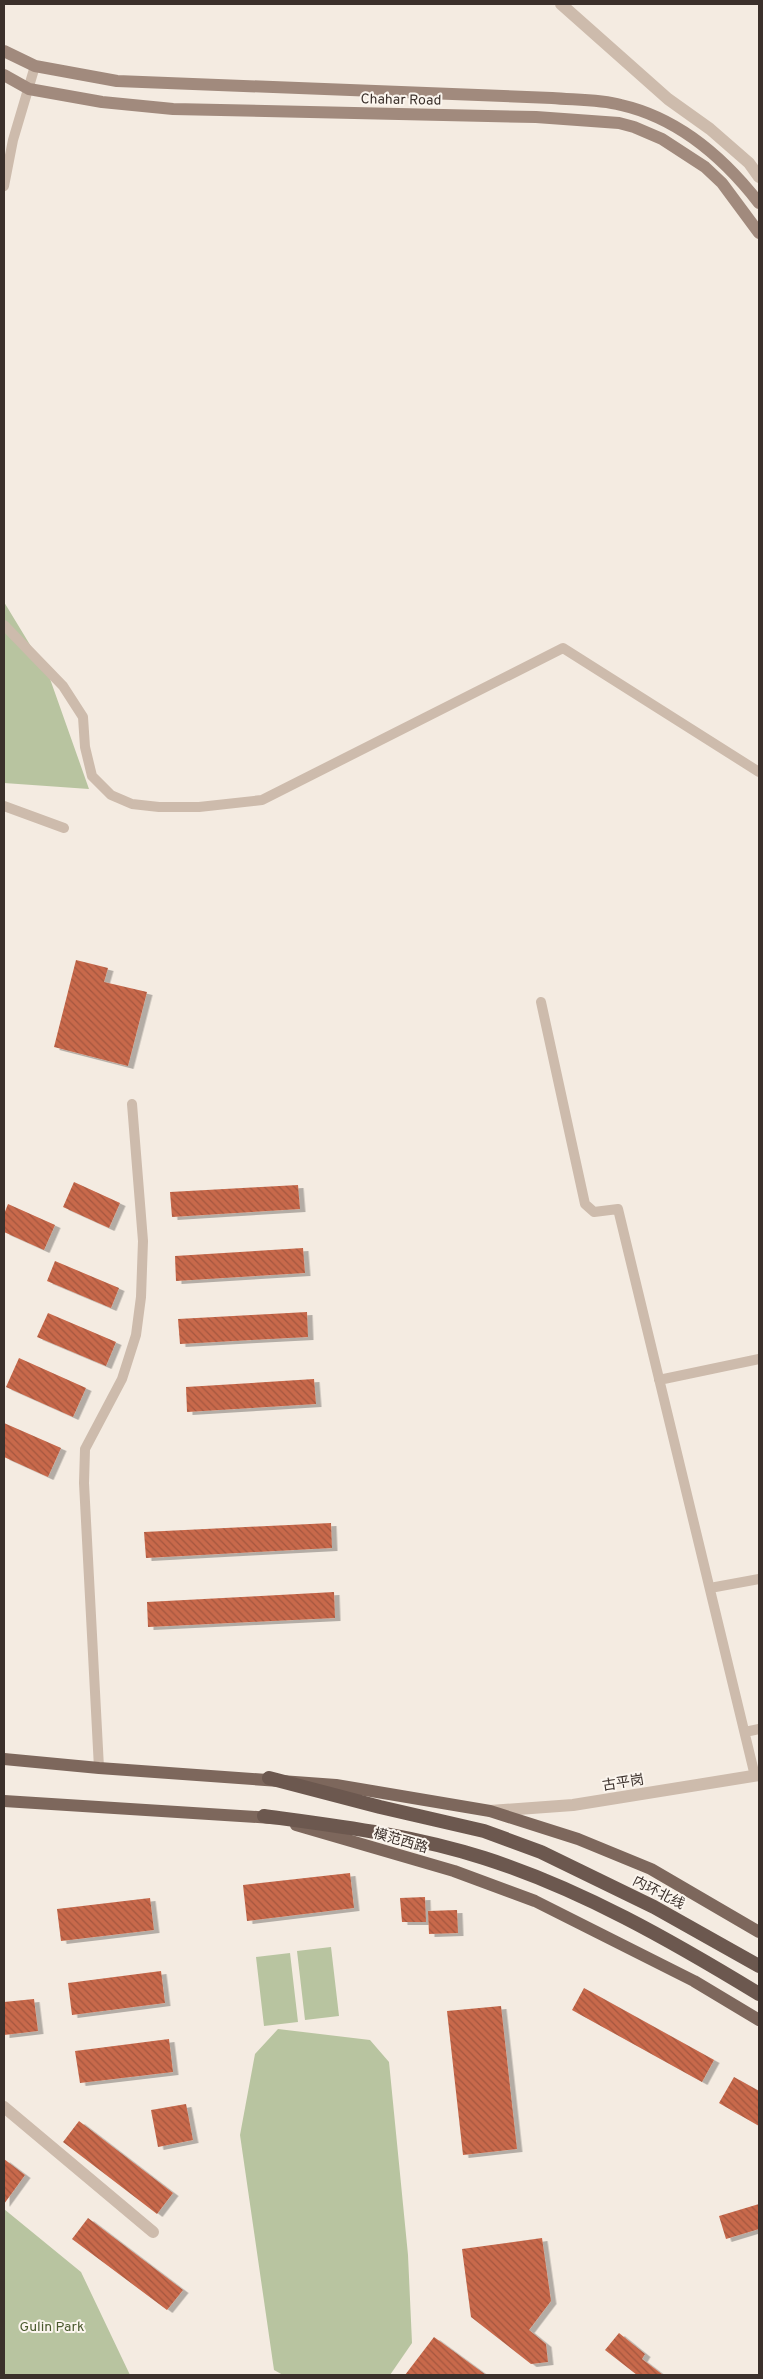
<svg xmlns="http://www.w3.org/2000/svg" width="763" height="2379" viewBox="0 0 763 2379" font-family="Overpass,'Noto Sans SC',sans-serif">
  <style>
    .park { fill: #b8c4a0 }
    .building { fill: url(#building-back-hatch); filter: url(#shadow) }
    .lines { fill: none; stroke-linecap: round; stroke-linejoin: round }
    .service { stroke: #cdbbac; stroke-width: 10 }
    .minor { stroke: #cdbbac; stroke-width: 12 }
    .secondary { stroke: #a18a7d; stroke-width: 12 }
    .primary { stroke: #7d675c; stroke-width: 12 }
    .trunk { stroke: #6c584f; stroke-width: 14 }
    .labels { text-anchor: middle; stroke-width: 4; stroke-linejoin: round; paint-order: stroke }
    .street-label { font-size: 14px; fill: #3b302b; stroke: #fbf5ee }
    .park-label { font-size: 14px; fill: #4a5a2e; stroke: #fbf5ee }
  </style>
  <defs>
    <pattern id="building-back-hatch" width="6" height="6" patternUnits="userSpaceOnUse" patternTransform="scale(1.25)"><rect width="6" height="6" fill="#c8694b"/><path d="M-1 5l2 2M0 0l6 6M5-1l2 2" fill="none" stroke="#a4573f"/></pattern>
    <filter id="shadow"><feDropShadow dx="5.5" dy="3" stdDeviation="0" flood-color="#0004"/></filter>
  </defs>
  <rect width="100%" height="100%" fill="#f4ebe1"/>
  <path class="park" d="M4,602L49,676L89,789L4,783Z
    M331,1947L339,2016L305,2020L297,1951Z
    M290,1953L298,2022L264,2026L256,1957Z
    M278,2029L370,2040L389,2062L408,2255L412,2343L390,2375H283L274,2370L240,2135L255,2054Z
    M4,2209L81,2272L130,2375H4Z"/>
  <path class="building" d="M76,960L108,968L104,982L147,992L128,1066L54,1047Z
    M74,1182L120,1203L109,1228L63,1207Z
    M298,1185L300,1209L172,1217L170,1192Z
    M8,1204L55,1225L44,1250L4,1232V1214Z
    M303,1248L305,1273L176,1281L175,1256Z
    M55,1261L119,1288L111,1308L47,1281Z
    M307,1312L308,1337L180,1344L178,1319Z
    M48,1313L116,1342L106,1366L37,1337Z
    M19,1358L86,1388L73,1417L6,1387Z
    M314,1379L316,1404L187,1412L186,1387Z
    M4,1423L61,1448L48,1477L4,1457Z
    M331,1523L332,1548L146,1558L144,1532Z
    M334,1592L335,1618L148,1627L147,1602Z
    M350,1873L354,1908L247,1921L243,1885Z
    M425,1897L426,1922H402L400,1898Z
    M150,1898L154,1930L61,1941L57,1909Z
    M457,1910L458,1933L429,1934L428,1911Z
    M161,1971L165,2003L72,2015L68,1983Z
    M584,1988L714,2060L702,2082L572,2010Z
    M34,1999L38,2031L4,2035V2002Z
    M501,2006L517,2149L463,2155L447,2011Z
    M169,2039L173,2072L80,2083L75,2051Z
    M734,2077L759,2091V2126L719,2103Z
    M186,2104L193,2140L158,2147L151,2110Z
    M79,2121L173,2193L157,2214L63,2142Z
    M4,2159L25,2175L4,2204Z
    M759,2204V2229L726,2239L719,2216Z
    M88,2218L183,2290L167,2310L72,2239Z
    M542,2238L551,2301L529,2330L546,2344L548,2362L531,2364L471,2317L462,2249Z
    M619,2333L645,2354L642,2359L663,2375H637L605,2350Z
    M434,2337L486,2375H405Z"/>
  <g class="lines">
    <path class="service" d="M4,186L13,140L35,66
      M4,625L63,686L83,717L85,747L92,776L111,795L132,804L159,807H199L262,800L563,648L759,772
      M4,806L64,828
      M541,1002L585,1204L594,1212L618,1209L755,1776
      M659,1380L759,1359
      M710,1588L759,1579
      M745,1732L759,1729
      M99,1768L84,1483L85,1449L122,1379L136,1335L141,1297L143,1241L132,1104"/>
    <path class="minor" d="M561,4L668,99L710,129L749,163L759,177
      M490,1811L573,1805L759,1775
      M4,2107L153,2232"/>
    <path class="secondary" d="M4,51L35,66L117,81L552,98C574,100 599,99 621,105C678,118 724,158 759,203
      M4,75L29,89L102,102L173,109L536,117L619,123L634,127L662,139L705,167L722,183L759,233"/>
    <path class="primary" d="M4,1759L99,1768L336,1785L490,1811L578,1839L651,1869L759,1932
      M4,1801L272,1818
      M296,1825L454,1871L535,1901L694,1981L759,2020"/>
    <path class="trunk" d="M269,1778L380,1807L484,1831L541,1852L654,1907L759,1966
      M264,1816C338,1826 413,1835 484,1858C581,1889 672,1941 759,1994"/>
  </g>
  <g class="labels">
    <g class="street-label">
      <text transform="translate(401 99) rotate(1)" y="5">Chahar Road</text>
      <text transform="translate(623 1782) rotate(-9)" y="5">古平岗</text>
      <text transform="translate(401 1840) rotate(16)" y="5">模范西路</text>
      <text transform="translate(659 1892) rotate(27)" y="5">内环北线</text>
    </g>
    <g class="park-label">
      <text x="52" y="2331">Gulin Park</text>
    </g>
  </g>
  <rect width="763" height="2379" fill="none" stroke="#3b302b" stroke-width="10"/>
</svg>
